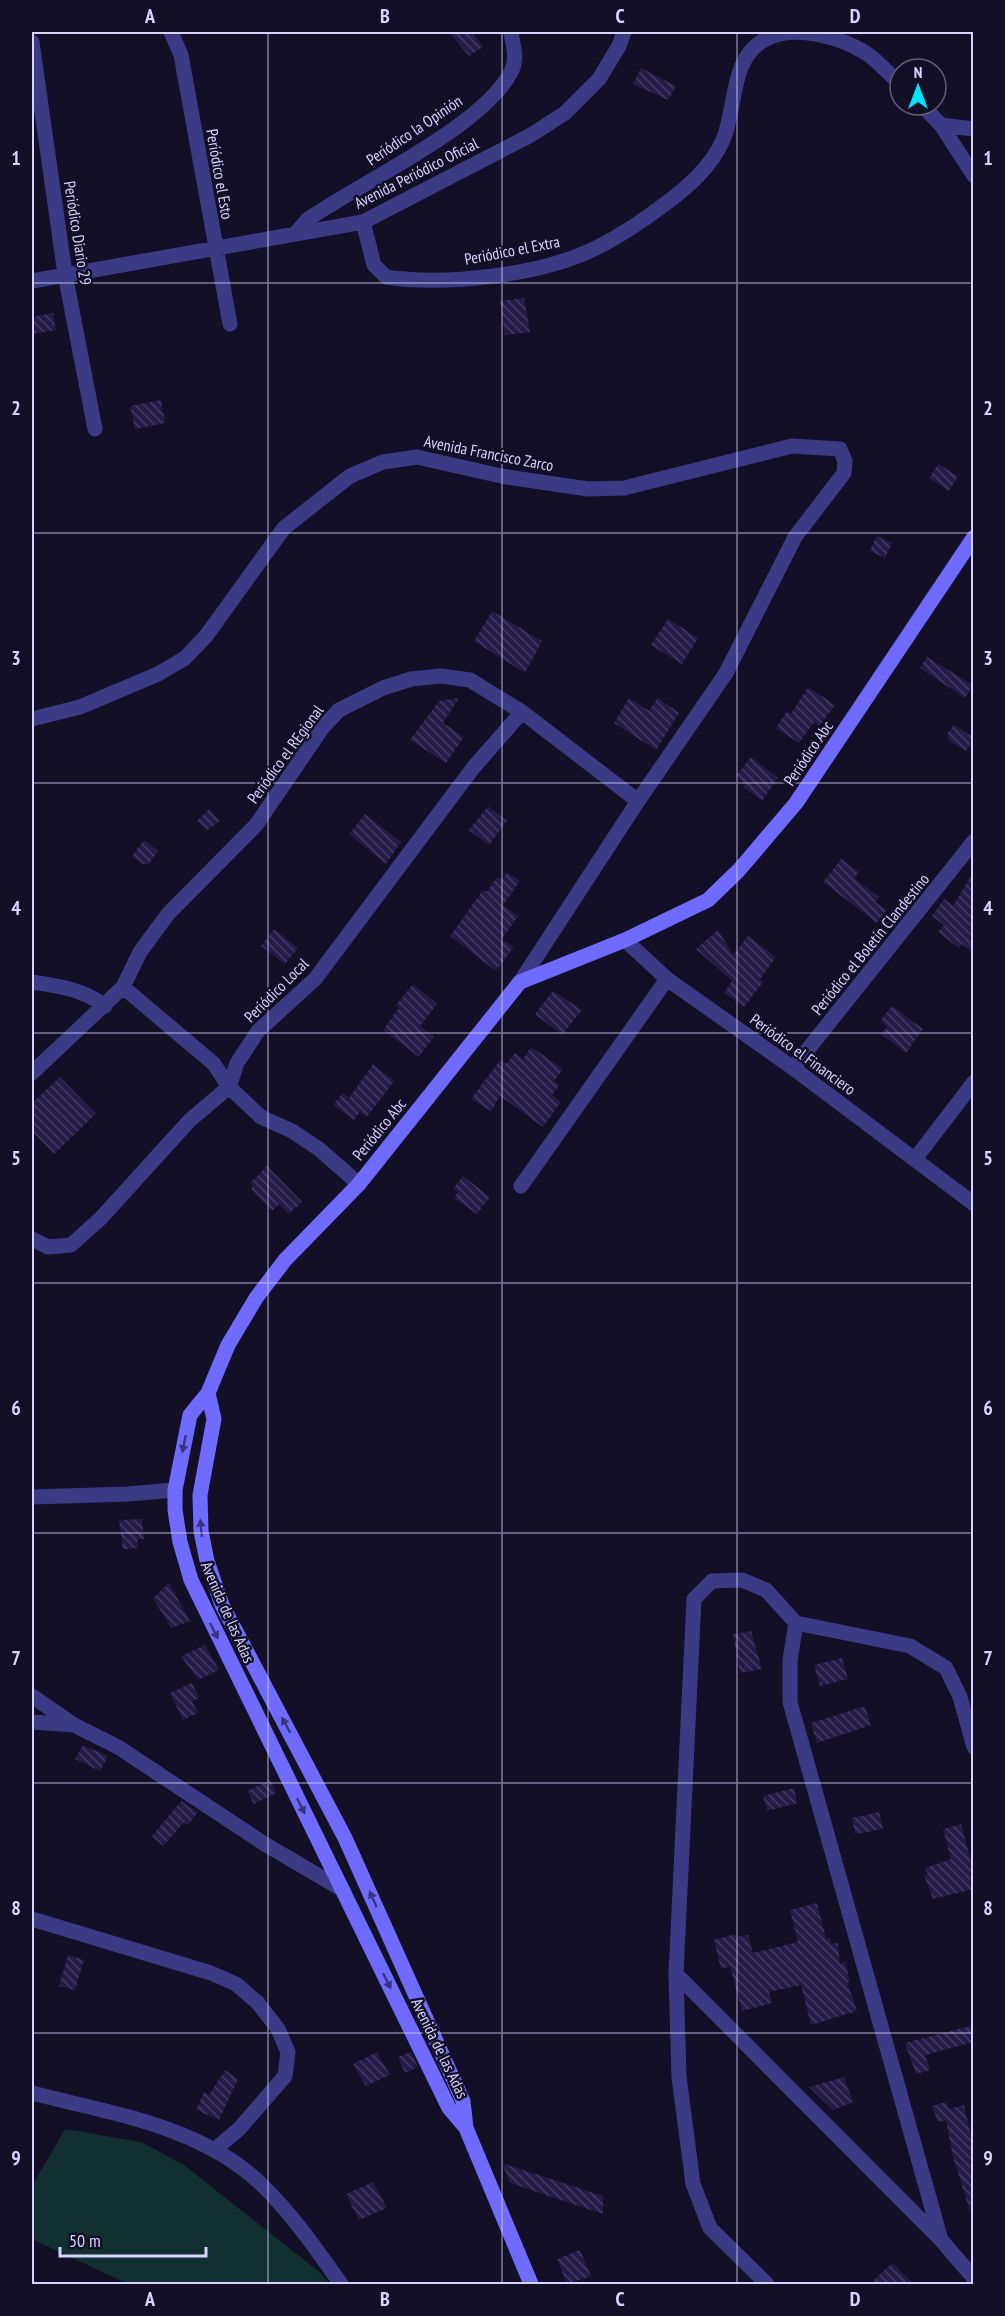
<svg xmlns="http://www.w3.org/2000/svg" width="1005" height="2316" viewBox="0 0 1005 2316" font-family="'PT Sans Narrow',sans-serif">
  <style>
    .pitch { fill: #12302f }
    .building { fill: url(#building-back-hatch) }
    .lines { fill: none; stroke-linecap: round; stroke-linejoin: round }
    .street { stroke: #3d3a85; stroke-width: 15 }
    .secondary { stroke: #6f6bff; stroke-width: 15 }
    .oneway { fill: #38347d }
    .grid { fill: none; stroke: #d9d4ff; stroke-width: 1.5; stroke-opacity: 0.55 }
    .labels { text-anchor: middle; stroke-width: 5; stroke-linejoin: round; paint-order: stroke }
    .street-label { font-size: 16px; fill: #d9d4ff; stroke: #130f26 }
    .neatline { fill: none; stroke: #d9d4ff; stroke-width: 2 }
    .grid-label { font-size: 20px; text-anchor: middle; font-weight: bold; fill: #d9d4ff }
  </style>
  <defs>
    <pattern id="building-back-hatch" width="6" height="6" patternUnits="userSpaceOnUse" patternTransform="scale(1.5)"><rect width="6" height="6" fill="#241b47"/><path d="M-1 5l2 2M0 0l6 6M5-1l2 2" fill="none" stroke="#433b63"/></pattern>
  </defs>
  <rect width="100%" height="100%" fill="#130f26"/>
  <path class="pitch" d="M65,2129L141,2142L184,2165L318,2271L330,2284H128L32,2239V2186Z"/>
  <path class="building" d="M449,32H472L483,47L469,56Z
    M641,68L676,86L668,100L633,84Z
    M524,298L530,332L505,335L500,301Z
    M53,313L56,330L32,334V317Z
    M161,400L165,423L135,429L130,406Z
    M938,464L958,476L949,491L929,478Z
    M876,536L892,543L885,558L870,551Z
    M492,611L542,641L525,673L474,641Z
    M668,619L698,638L682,664L651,645Z
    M927,657L973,685L965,698L920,668Z
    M808,687L835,705L819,726L814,722L799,743L776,728L787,711L791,714Z
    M459,698L443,723L464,737L446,763L410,740L439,701Z
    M629,698L649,711L658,698L679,713L656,750L614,723Z
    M954,725L974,738L966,751L948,740V733Z
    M751,757L778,778L762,801L743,787L745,785L736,776Z
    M488,806L507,821L489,845L469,830Z
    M209,809L220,821L207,830L197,821Z
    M365,814L401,842L386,864L349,834Z
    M144,840L158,851L149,864H142L132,856Z
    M841,859L859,872L854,878L879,897L875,902L886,910L877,923L823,882Z
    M974,871V953L962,944L959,948L938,932L944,925L932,916L944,899L953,906Z
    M507,872L520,881L503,905L518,916L502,939L514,947L496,971L450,936L483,890L487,892L497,877L502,880Z
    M274,929L298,948L285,964L261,946Z
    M718,930L733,955L748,936L776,957L760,979L763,982L744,1007L724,993L732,981L696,949Z
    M413,984L437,1004L420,1026L434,1037L419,1057L383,1030L399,1008L396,1005Z
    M553,991L582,1010L562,1035L535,1014Z
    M892,1006L923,1029L906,1053L881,1034L887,1027L880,1021Z
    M531,1047L563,1069L554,1081L559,1085L552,1095L561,1102L543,1127L500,1096L491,1111L471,1099L500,1060L506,1064L515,1053L523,1059Z
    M373,1064L394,1081L367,1117L360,1112L354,1120L333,1105L343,1093L349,1098Z
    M60,1077L96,1114L54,1154L32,1131V1103Z
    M267,1166L302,1202L289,1214L279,1204L272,1211L251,1189L253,1186L250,1183Z
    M463,1176L490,1197L477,1214L454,1198L458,1192L453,1189Z
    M142,1519L144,1539H137L138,1548L123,1549L119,1520Z
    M169,1583L190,1621L171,1628L153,1598Z
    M751,1631L762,1669L740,1673L733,1634Z
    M205,1645L219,1670L198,1680L181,1656Z
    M842,1658L848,1679L820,1686L814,1665Z
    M192,1683L199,1698L192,1701L198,1713L183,1720L170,1693Z
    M865,1706L871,1725L817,1743L811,1723Z
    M83,1745L108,1756L100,1771L75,1759Z
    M270,1780L276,1793L254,1804L247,1791Z
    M794,1788L797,1803L767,1811L763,1796Z
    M181,1801L198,1812L188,1825L184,1822L163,1846L152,1836Z
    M879,1812L883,1829L855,1834L852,1818Z
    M961,1824L970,1857L974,1889L933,1899L924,1875L928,1874L925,1868L951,1859L943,1829Z
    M817,1903L826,1938H830L831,1944L838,1943L840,1964L845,1962L850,1981L847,1982L857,2011L811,2025L801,1985L769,1992L772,2003L742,2011L730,1966L721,1969L714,1940L735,1934L736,1937L748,1935L753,1953L798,1942L790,1910Z
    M68,1955L84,1960L75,1990L59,1986Z
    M974,2025V2042L925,2055L930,2070L916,2074L905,2043Z
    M377,2052L390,2075L366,2086L353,2064Z
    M411,2052L418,2067L405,2073L398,2057Z
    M225,2070L238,2079L219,2120L196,2110L204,2092L209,2095Z
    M844,2077L853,2102L833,2110L809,2087Z
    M946,2102L949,2109L964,2105L974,2149V2210L970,2211L953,2157L946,2120L938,2122L932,2106Z
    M502,2163L603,2196V2214L510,2183Z
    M373,2182L387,2208L359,2220L346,2194Z
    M580,2250L591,2276L567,2284L557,2259Z
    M892,2263L914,2284H870Z"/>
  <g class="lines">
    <path class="street" d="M171,32L181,55L230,324
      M32,42L65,274L95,429
      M922,105L941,125L974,176
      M941,125L974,129
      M363,222L374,265L386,277C446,286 542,275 596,248C620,236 644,220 665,204C688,187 711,167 723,140C737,108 729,58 766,39C795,24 840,37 866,53C878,61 889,74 900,84
      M296,233L307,220C361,182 481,128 511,72C518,59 513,45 511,32
      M32,281L363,222L531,135L565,113L599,79L619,46L624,32
      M32,719L80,707L158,674L185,658L206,636L284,528L350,476L383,462L417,457L501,476L588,489L624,488L792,446L840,449L845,461L844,473L795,537L726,673L638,801L520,982
      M667,979L793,1068L974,1204
      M32,982C59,986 82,989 105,1006
      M123,987L214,1064L229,1087L261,1117L292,1131L319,1149L359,1184
      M793,1068L974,841
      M32,1073L123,987L140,952L168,914L256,825L323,727L339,710L383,688L411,679L441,676L470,680L522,712L638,801
      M915,1159L974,1082
      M521,1186L667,979L625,940
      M32,1239L48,1247L71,1245L101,1218L190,1120L229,1087L237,1063L258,1031L315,979L473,768L522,712
      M32,1497L128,1494L175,1490
      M796,1623L790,1660V1702L941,2240L974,2278
      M32,1696L74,1725L118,1747L263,1843L343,1890
      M32,1722L74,1725
      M32,1919L211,1973L236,1984L258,2003L278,2029L288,2052L285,2076L239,2129L214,2150
      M676,1974L939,2238
      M32,2093C109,2113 202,2126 262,2185C293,2215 316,2249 341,2284
      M767,2284L710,2228L693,2184L679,2077L676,1974L694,1599L712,1581L742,1580L766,1590L796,1623L910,1646L946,1668L960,1697L974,1747"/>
    <path class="secondary" d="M208,1393L214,1419L200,1495L201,1531L207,1561L222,1605L345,1838L463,2101L466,2128L531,2284
      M466,2128L449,2108L191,1580L180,1542L175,1510V1490L190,1415L208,1393L228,1345L256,1298L285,1260L359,1184L520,982L625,940L708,900L739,870L796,803L974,537"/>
  </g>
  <defs><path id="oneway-solid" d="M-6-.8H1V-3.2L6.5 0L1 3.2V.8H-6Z" transform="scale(1.5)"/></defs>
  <g class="oneway">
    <use href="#oneway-solid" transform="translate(184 1444) rotate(101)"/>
    <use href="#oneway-solid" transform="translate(201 1528) rotate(-95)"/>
    <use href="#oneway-solid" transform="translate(214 1631) rotate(63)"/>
    <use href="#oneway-solid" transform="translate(286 1725) rotate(-118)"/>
    <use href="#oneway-solid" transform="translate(301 1806) rotate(63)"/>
    <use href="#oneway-solid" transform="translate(373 1899) rotate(-114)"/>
    <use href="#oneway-solid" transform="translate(387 1981) rotate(64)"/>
  </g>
  <path class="grid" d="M268,32V2284M502,32V2284M737,32V2284M32,283H974M32,533H974M32,783H974M32,1033H974M32,1283H974M32,1533H974M32,1783H974M32,2033H974"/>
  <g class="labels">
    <g class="street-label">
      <text transform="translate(414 130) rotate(-34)" y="6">Periódico la Opinión</text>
      <text transform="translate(416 173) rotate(-27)" y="6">Avenida Periódico Oficial</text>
      <text transform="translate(220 174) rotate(80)" y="6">Periódico el Esto</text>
      <text transform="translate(78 233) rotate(81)" y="6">Periódico Diario 29</text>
      <text transform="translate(512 250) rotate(-11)" y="6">Periódico el Extra</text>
      <text transform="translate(489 453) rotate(11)" y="6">Avenida Francisco Zarco</text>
      <text transform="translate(808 753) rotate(-56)" y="6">Periódico Abc</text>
      <text transform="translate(285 754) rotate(-54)" y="6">Periódico el REgional</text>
      <text transform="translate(870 944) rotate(-51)" y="6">Periódico el Boletín Clandestino</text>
      <text transform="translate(276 990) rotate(-45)" y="6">Periódico Local</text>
      <text transform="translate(803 1054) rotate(36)" y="6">Periódico el Financiero</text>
      <text transform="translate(379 1129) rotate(-51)" y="6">Periódico Abc</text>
      <text transform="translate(228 1612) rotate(66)" y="6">Avenida de las Adas</text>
      <text transform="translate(440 2048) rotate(64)" y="6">Avenida de las Adas</text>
    </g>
  </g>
  <rect width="1005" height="2316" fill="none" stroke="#130f26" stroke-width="66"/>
  <g transform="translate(918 87)"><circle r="28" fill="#130f26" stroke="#625e7d" stroke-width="1.5"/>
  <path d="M0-4.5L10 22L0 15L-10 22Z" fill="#00e5ff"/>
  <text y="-9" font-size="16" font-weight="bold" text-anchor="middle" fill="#d9d4ff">N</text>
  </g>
  <path d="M60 2247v9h146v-9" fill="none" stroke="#d9d4ff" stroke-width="3"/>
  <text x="69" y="2247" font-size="18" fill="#d9d4ff" stroke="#130f26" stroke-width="4.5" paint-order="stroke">50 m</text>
  <rect x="33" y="33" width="939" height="2250" class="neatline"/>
  <g class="grid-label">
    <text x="150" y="23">A</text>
    <text x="385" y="23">B</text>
    <text x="620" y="23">C</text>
    <text x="855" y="23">D</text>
    <text x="16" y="165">1</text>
    <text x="988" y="165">1</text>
    <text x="16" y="415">2</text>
    <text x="988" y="415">2</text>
    <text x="16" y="665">3</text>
    <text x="988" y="665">3</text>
    <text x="16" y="915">4</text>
    <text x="988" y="915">4</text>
    <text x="16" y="1165">5</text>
    <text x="988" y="1165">5</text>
    <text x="16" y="1415">6</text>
    <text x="988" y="1415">6</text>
    <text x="16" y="1665">7</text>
    <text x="988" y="1665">7</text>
    <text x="16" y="1915">8</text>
    <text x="988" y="1915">8</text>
    <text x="16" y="2165">9</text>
    <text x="988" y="2165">9</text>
    <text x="150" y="2306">A</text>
    <text x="385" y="2306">B</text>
    <text x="620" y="2306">C</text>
    <text x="855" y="2306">D</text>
  </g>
</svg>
